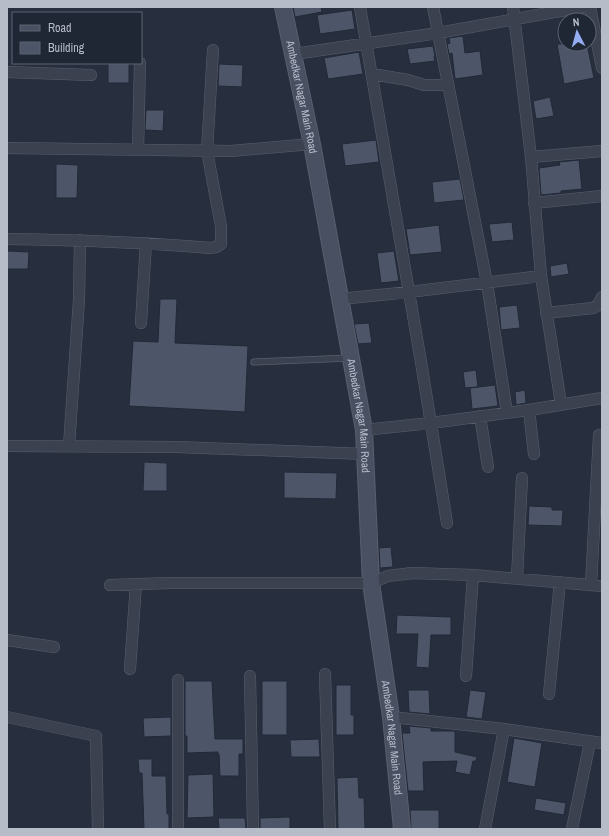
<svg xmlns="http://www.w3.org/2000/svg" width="609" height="836" viewBox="0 0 609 836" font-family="'Archivo Narrow',sans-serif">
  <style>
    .building { fill: #4d5568; stroke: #222836 }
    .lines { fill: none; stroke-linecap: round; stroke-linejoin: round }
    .lane-casing { stroke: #595f6c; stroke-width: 7 }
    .street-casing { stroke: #595f6c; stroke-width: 12 }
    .secondary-casing { stroke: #595f6c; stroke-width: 18 }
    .lane { stroke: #3b414f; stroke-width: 5.5 }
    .street { stroke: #3b414f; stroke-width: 11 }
    .secondary { stroke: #495062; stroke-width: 16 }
    .labels { text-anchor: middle; stroke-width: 3.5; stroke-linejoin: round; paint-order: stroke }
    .street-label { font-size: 11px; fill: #b7bcc9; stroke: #1f2634 }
  </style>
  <rect width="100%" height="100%" fill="#272f3f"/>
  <path class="building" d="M293,7H321L322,12L295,17Z
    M352,10L355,29L320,34L317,15Z
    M463,36L465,53L480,51L483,75L455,79L452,53L449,54L447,44L450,43L449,38Z
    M557,44H587L594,78L564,84Z
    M433,46L435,56H434L435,61L410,64L407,49Z
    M359,52L363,74L328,79L324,58Z
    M108,63H129V83H108Z
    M219,64L243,65L242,87L218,86Z
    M550,97L554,116L536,119L533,101Z
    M146,110H164L163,131L145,130Z
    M376,140L379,162L345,166L342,144Z
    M579,160L582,189L561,191V193L541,195L539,168L560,165L559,162Z
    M56,164L78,165L77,198H56Z
    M460,179L464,200L434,203L432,182Z
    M512,222L514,240L492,242L489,224Z
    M439,225L442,252L410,255L406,229Z
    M7,251L29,252L28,269H7Z
    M394,251L399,281L381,283L377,253Z
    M567,263L569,274L551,277L550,266Z
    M160,299H177L175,343L248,346L245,412L129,406L133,341L158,342Z
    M517,305L520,328L501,330L499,307Z
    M369,323L372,343L358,344L354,324Z
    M476,370L478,387L465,388L463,372Z
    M495,385L498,406L472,409L470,388Z
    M525,390L526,403L516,405L515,392Z
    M144,462L167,463V491H143Z
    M284,472L337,473L336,499L284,498Z
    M529,506L552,507V510H563L562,526L528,525Z
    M391,547L393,567L380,568L379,548Z
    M397,615L451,617V635H431L429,668L416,667L418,634H396Z
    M185,681H212L215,739H243V754H239V776H220L219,754L218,755V752L187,753V736H185Z
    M262,681H287V735H262Z
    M336,685H351V715H354V735H336Z
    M408,690H429L430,714L409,712Z
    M470,690L486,692L482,719L466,717Z
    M171,717V736L144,737L143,718Z
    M409,726L431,728V731H455V752L477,757L476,761H473L470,775L455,772L457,761L423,762L424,791H408L402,733H410Z
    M514,738L542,743L535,787L507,782Z
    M319,739L320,757H291L290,740Z
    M138,759H152V776H166L167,814H169V829H144L142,773H139Z
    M213,774L214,817L187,818L188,775Z
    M358,777L359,798H364L365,829H338L337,778Z
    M536,798L566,803L564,815L534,810Z
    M410,810H439V829H411Z
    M290,817V829H260V818Z
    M218,818H245L246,829H219Z"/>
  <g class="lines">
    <g class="lane-casing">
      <path id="lane" d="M254,362L349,358"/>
    </g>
    <g class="street-casing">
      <path id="street" d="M360,7L421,362L447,523
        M433,7L487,283L507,413
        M513,7L531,157L541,276L561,404
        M590,7L602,68
        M294,54L438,33L582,7
        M7,72L91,75
        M372,74L408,80L424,85H448
        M7,148L231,151L312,144
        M138,150L140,63
        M531,157L602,151
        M534,203L602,196
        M7,239C75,240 142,242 210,248L216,247L221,244V226L207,151L213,50
        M340,299L409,292L541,276
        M546,313L593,308L598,305L602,297
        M141,323L146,243
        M529,410L534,454
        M480,416L488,467
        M364,430L431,423L529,410L602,398
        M7,446L177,447L365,454
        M69,446L79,300L80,240
        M517,578L522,478
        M110,585L171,583H371L388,576L412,573L473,575L602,586
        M591,585L599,435
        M7,640L54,647
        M130,669L136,584
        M325,674L330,829
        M250,676L253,829
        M466,676L473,575
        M549,694L560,582
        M7,717L96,736L98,829
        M391,717L504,729L602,743
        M178,829V680
        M485,829L504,729
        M572,829L590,742"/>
    </g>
    <g class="secondary-casing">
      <g id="secondary">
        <path id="s1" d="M283,7L312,144L364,430L371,583L391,717L402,829"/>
      </g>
    </g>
    <use href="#lane" class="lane"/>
    <use href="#street" class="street"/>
    <use href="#secondary" class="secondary"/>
  </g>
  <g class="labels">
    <g class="street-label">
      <text dy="4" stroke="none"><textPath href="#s1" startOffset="92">Ambedkar Nagar Main Road</textPath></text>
      <text dy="4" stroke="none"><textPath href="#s1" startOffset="416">Ambedkar Nagar Main Road</textPath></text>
      <text dy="4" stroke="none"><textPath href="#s1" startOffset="740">Ambedkar Nagar Main Road</textPath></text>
    </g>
  </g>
  <rect width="609" height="836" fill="none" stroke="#b7bcc9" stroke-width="16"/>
  <rect x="12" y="12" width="130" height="52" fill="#1f2634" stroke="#5c6270"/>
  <rect x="20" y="25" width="20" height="6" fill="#495062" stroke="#5c6270"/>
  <text x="48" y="32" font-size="12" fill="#b7bcc9">Road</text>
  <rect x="20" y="42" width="20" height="12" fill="#4d5568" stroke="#5c6270"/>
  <text x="48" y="52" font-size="12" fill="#b7bcc9">Building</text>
  <g transform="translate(577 32) rotate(354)"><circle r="19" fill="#1f2634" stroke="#5c6270"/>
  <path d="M0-3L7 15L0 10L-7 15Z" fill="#93aef3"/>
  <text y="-6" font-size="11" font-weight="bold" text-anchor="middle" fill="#b7bcc9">N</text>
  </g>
</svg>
